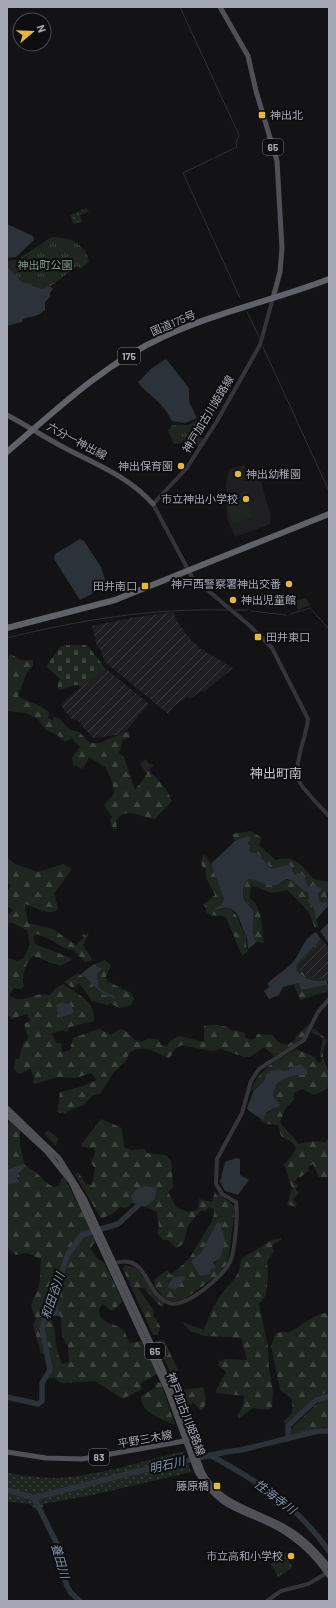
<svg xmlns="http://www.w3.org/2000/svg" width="336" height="1608" viewBox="0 0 336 1608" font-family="Barlow,'Noto Sans JP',sans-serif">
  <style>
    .built { fill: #1f1f21 }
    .industrial { fill: url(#industrial-furrows) }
    .grass { fill: url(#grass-dots) }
    .forest { fill: url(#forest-firs); fill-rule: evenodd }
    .cemetery { fill: url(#cemetery-stones) }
    .park { fill: url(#park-tufts) }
    .pitch { fill: #1f2620 }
    .water { fill: #2c3239 }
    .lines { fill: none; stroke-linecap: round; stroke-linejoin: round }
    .stream { stroke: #2c3239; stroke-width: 1 }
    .river { stroke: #2c3239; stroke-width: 5.5 }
    .minor { stroke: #343439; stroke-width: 4 }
    .major { stroke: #505157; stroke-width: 5 }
    .highway { stroke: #606269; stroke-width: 6 }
    .poi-dot { fill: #e6b738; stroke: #0e0d0f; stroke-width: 1.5 }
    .labels { text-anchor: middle; stroke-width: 4; stroke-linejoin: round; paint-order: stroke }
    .shield { fill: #0e0d0f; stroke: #787a82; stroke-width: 1 }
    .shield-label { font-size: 10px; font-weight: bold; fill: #a5a8b4 }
    .poi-label { font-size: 11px; fill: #a5a8b4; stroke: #0e0d0f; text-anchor: end }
    .park-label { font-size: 11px; fill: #7d9e81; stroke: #0e0d0f }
    .street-label { font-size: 11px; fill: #a5a8b4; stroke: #0e0d0f }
    .water-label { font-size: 12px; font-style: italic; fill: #7d94ad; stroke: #0e0d0f }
    .quarter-label { font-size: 13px; fill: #c5c8d0; stroke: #0e0d0f }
  </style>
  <defs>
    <pattern id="industrial-furrows" width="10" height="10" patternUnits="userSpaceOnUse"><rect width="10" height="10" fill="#1f1f21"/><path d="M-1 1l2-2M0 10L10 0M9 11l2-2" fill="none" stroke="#3d3d3f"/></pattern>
    <pattern id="grass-dots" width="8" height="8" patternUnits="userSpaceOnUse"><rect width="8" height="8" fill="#1f2620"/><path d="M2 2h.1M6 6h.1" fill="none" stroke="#3d433e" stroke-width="1.8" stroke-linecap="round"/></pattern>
    <pattern id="forest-firs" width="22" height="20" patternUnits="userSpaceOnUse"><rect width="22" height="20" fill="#1f2620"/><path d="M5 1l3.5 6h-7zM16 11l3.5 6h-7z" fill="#3d433e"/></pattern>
    <pattern id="cemetery-stones" width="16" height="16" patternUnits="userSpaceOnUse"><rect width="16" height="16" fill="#1f2620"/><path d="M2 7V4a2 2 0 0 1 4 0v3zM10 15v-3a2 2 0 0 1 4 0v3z" fill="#3d433e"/></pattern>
    <pattern id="park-tufts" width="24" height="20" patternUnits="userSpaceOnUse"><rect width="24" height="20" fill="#1f2620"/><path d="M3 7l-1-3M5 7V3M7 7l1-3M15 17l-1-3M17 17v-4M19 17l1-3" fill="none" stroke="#3d433e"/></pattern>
  </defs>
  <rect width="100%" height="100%" fill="#131214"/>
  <path class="built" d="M245,465L248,479L242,481L259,476L270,512V524L235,537L227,518L226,485L229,469Z"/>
  <path class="industrial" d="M174,612L175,618L190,639L201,649L233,668L204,692L201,691L190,699L187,697L174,706L168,714L105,662L100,648L97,646L92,626L130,618Z
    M105,668L149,704L123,734L93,738L78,721L70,718L61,705L81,687L95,677Z
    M323,941L329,949V978L322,979L307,975L297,967Z"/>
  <path class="grass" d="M87,208L89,212L80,215L82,222L73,224L70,215Z
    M184,1451L191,1472L88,1496L43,1504V1507L35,1509L29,1504L7,1501V1473C23,1475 39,1478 56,1478C99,1476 142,1461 184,1451Z"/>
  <path class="forest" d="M10,654L22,660H33V666L27,672L18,696C29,703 38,702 50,713L48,718L52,720L55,717L59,718L69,729L79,732L90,743H99L129,731L130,738L123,740L119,753L124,757L135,790L147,774L140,764L146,759L149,764L154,765L149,770L166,789L172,801L155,819C141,818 126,805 116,821L117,829H113L110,821L112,817L104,805L113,795L114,791L111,778L105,767L89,757L83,769L73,765L72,758L80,747L72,738L65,742L57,735L46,730L38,719L26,713L7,711V662Z
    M251,831L262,838L259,845L276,860C296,854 302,867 314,879L329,882V891L326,895L329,899V906H328L327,902H320L318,898L319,892L308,886L306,880L295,875L290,865C283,864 279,869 271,868L257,853L250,852L247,836L235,841L232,834Z
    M204,854L211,864L224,899L221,905L215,908L217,910L228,908C241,915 238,927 247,936L246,945L248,951L242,956L226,917C220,914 214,918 207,913L204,904L215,895L206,878V870L202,866L201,862Z
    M7,857L15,864L38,872L63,864L72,869L54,894L58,907L57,910C45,916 36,907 25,904C24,911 28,916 28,923L53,929L76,945L84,937L82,935L89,933L83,945L92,959L91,961L85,962L73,950L64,948L51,940L37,934L33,937L35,944L71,958L72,960L60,966L33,956C25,963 21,977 24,986L21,989L14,988L9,996C22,1002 25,998 37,995C41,994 46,995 50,995L56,988L63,984C77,994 96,1001 94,1021L70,1027L67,1032L63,1030L52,1033L56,1043H61L62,1052L70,1050L73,1038L99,1029L111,1035L118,1030L122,1029C134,1035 135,1048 149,1038L159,1040L160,1044L166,1047L170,1041L179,1036L204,1042V1026L215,1025L228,1027L229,1029L245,1033V1037L250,1040L256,1038L257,1034L273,1035L278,1042L287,1045L296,1039L295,1037L310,1023L303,1038L274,1056L264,1047L250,1057H244L221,1049L213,1051L205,1050L182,1045L175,1049L169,1059C155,1052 144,1043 129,1053L126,1061L114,1072L100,1094L93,1095L84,1105L68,1111L66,1114L57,1112L60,1092L80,1087L97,1080L91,1073L76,1078L57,1077L35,1084L33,1083L34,1078L31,1069L19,1074L14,1069L15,1059H19L23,1044L28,1038L24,1024L30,1021L27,1014L12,1019L7,1014V957L17,961L24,958L30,945L27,930L10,922L7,924V916L13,910L7,906V892L11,886L7,882ZM56,1006L74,1013L63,1018L60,1017Z
    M249,879C264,879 269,891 284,880C296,879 299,890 309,893L308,901L314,909L318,926L315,928L308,911L287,890L272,893L251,885L250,898C263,909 261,926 264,943L257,942C249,932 253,919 252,907C243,901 240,887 249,879Z
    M321,939L323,941L297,967L305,974L316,978H329V983L326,980C316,983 301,978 296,969L297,964Z
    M105,960L111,966L106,976L107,981L131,993L134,999L131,1005L119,1008L110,1003L108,1005L92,1001L79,983L73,988L64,982L78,973L92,983L94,987L104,995L115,996L109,994L99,988L97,974L102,968L91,966Z
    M299,983L301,990L326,985L329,988V994L326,992C319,993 303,1000 300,1000L294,985Z
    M313,1029H315L327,1040C326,1044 324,1048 323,1052C322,1066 334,1069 327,1089L314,1095L302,1089L294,1093V1099L285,1109L280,1122C285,1131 294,1135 298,1144L314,1141L325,1142L329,1138V1177H319L313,1164L308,1167L309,1170L301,1177H298L294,1183L298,1185L296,1190L299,1193L292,1200L297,1203L295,1207L287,1204L292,1188L284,1164L292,1156L296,1148L292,1142L281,1136L278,1125L266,1124L260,1121L261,1118L263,1119L266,1114L274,1109L279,1102L273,1096L276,1085C284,1077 296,1074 308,1075L296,1066L285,1071L279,1069L266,1075L264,1081L250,1092C260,1067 275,1062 296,1049L315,1057L318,1063L322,1061L320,1053L323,1040L320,1036L311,1033Z
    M101,1119L122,1128L124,1147L131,1150L145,1149L147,1153L166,1155L171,1161L173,1187L168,1192L176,1207L188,1212L198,1210L199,1199L212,1202L215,1192L230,1202L235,1208L228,1262L218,1275L183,1300L172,1302L164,1298L156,1288L154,1280L167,1270L171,1275L189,1259L212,1221L214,1214L213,1209L209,1207L205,1211H200C197,1216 191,1221 188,1226C184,1235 188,1244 176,1248L168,1240H163L157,1233L159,1228L157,1212L145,1207L149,1205L132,1200L133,1203L126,1208L120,1207L114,1213L101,1219L75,1174L78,1172L86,1184L92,1185L95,1168L91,1163L95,1153L94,1148L82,1147L81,1145ZM217,1222L220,1223L224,1241L221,1256L205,1275L200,1276L191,1263L202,1251Z
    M10,1120L20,1129V1145L24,1163L7,1170V1125Z
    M48,1130L58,1138L56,1146L44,1134Z
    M26,1166C41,1173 41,1181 54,1187L59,1186L61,1179L64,1177L96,1240L90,1249L97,1258L105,1264L123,1302L111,1311L103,1304L99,1309C99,1325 114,1322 122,1329C127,1333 126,1338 130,1343L141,1341L157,1374L140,1384L142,1389L123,1399L95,1381L61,1383L54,1377L48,1379L47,1355L41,1353L33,1325L36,1318C27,1304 33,1302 38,1289C41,1280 40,1268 41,1259L27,1253L16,1255L7,1248V1185L20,1181L16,1176ZM56,1288C58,1295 55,1306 58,1313C59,1315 60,1316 61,1319C62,1330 60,1337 68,1346L69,1362L62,1364C55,1349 56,1337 53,1321L46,1319L47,1316H45L50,1295Z
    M280,1238L282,1239L272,1245L274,1251L267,1262L268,1275L266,1295L259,1304L268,1347L269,1369L273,1390L272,1408L267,1410L253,1408L239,1419L238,1415L243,1405L244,1396L216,1393V1390L226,1372L219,1366V1361L226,1359L247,1360L241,1338L205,1336L190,1331L182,1322L204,1330C208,1320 211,1310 217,1301C226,1284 240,1281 241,1259L272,1240Z
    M124,1265L135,1267L164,1302L163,1307L158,1304L144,1288H138L154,1311L153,1315L160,1326L158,1335H153L123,1269Z
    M325,1313L329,1316V1392L315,1397L286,1425L283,1421C293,1415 294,1409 291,1398L280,1390L271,1346L276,1333C281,1331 286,1333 291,1331C303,1326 311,1315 325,1313Z
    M164,1340L178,1370L176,1376L178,1381L175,1383L156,1341Z
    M159,1382L161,1383L175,1425C161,1418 141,1414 141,1396L155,1388V1384Z
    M203,1387C206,1395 208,1405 201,1411L193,1402L189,1408L183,1390Z
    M329,1399V1428L323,1427L290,1436V1430L320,1401Z"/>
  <path class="cemetery" d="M66,645H87L105,668L95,677L81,687L78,685C71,685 66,689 59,690L57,687L60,679L46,666L61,646Z"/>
  <path class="park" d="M52,237C70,238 85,242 89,262L80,269L77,266L51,286L42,289L22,282L7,266V261L16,260Z
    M199,419L200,437L204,440L199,449L195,441L174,444L168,431L172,425H188Z
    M306,598L310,605L298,610L295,601Z
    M286,1552L292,1568L278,1577L271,1564L273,1562L271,1559Z"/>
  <path class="pitch" d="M245,491L252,517L234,523L231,521L228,501L230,497Z"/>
  <path class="water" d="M7,224L33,236L34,240L16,257L7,258Z
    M7,266L22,282L42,289L50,286L53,289L50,293V297L45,302V310C38,317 31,316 23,319L22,322L7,326Z
    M166,359L189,388V402L197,418L185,423L172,421C167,412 162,405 154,398C148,392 143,390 138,382L152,368Z
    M80,539L84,541L101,567L107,586L80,600L54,559L55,554Z
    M247,836L251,838L248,842L250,852L257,853L271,868C279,869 283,864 290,865L295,875L299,873L303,874L308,886L310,887L314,885L322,889L318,894L320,902H327L328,906L316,920L314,909L308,901L309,893C300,890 297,882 287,879C283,880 281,883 278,884C268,889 259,879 249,879C243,884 241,895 246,902C248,906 252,906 253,912C255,923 249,932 257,942L248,949L247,936C240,928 241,911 228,908C223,907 219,910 215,910V908L221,905L224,899L211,864L235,841Z
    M329,922V944L320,931Z
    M316,932L321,939L297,964L296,969C301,978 316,983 326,980L329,988L326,985L301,990L299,983L283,987L279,995L269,999L264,991L269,987L268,983C275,976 288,968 293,962C302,951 302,940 316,932Z
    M91,966L103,968L97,974L99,988L109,994L115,996V999C108,996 100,993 95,987C91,983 86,976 80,975Z
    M61,1002L71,1005L74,1013L61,1018L58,1014L56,1006Z
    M300,1064L306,1069L308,1075C296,1074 284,1077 276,1085L273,1096L280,1104L279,1106L267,1112L263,1120L249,1111L247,1108L254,1090L264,1081L266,1075L270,1071L279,1069L285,1071Z
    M236,1158L240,1159V1175L249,1180L238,1195L225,1191L220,1182L225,1162Z
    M24,1163L26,1166L16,1176L20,1182L7,1185V1170Z
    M145,1186L157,1188L154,1200L145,1207L133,1203L131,1196L137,1189Z
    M217,1222L220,1223L224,1222L221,1227L225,1240L222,1253L220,1258L213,1263L216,1267L211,1269L210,1274L200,1276L191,1262L202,1251Z
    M180,1276H185V1279L175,1290L167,1287L173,1278Z
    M55,1287C59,1296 55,1308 61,1316H45L44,1308L49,1304L48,1299Z"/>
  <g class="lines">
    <path class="stream" d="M180,7L239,135L236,143L237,147L214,158
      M212,159L183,173L240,298
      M247,312L259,337
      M263,347L329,491
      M235,610H248
      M251,611L286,615
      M290,614L310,608L329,629
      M7,638C79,620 153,608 227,610"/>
    <path class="river" d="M54,1294L68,1254L82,1235L118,1224L144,1200
      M7,1397L38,1404L42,1401V1383L50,1370L42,1328L48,1310
      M288,1439V1426L316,1400L329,1396
      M210,1455C260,1483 295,1503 329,1551
      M7,1490L34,1498L139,1471L226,1452L241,1450L318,1431H329
      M34,1498L57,1544L58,1561L67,1586L71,1593L80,1601"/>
    <path class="minor" d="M273,298L260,345L217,421L186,469L153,504L192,577L250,626L272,648L308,719C307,735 291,769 300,783C308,795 319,805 329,816
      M112,1264C149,1251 143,1293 169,1303C185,1309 224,1276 230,1262C235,1251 238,1214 236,1202L222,1194L216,1184L217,1159L242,1113L251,1081L259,1069L304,1040L318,1012L329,999
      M267,1601L281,1591L308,1584L327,1573"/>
    <path class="major" d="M220,7L248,56L256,91L277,161L282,248L280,272L273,298
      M7,415C26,425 44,437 63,447C95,464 128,476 153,504
      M7,1108L59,1158L84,1198L163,1369L202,1471C218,1504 252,1509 281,1525C301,1535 315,1550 329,1567
      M7,1115L47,1152L71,1182L167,1390L197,1472C222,1512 241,1508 278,1528C299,1540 316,1556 329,1576
      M7,1452L46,1458L82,1459L190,1440"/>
    <path class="highway" d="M7,452C55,411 104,364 163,337C216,312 275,300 329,279
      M7,628L115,600L329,514"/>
  </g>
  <g class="poi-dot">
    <rect x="258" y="111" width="8" height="8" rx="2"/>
    <circle cx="181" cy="466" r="4"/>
    <circle cx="238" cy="474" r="4"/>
    <circle cx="246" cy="499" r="4"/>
    <circle cx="289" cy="584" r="4"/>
    <rect x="141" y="582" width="8" height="8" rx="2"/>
    <circle cx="233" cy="600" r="4"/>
    <rect x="254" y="633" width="8" height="8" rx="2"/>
    <rect x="213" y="1482" width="8" height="8" rx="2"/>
    <circle cx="291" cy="1556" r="4"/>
  </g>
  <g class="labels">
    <g class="shield">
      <rect x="263" y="139" width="20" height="16" rx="3"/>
      <rect x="118" y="348" width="22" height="16" rx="3"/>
      <rect x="145" y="1343" width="20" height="16" rx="3"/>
      <rect x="89" y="1449" width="20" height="16" rx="3"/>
    </g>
    <g class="shield-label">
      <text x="273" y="151">65</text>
      <text x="129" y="360">175</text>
      <text x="155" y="1355">65</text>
      <text x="99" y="1461">83</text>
    </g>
    <g class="poi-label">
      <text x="270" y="119" text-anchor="start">神出北</text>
      <text x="173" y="470">神出保育園</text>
      <text x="246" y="478" text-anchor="start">神出幼稚園</text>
      <text x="238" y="503">市立神出小学校</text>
      <text x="281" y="588">神戸西警察署神出交番</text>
      <text x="137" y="590">田井南口</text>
      <text x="241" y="604" text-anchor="start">神出児童館</text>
      <text x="266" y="641" text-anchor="start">田井東口</text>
      <text x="209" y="1490">藤原橋</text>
      <text x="283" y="1560">市立高和小学校</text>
    </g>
    <g class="park-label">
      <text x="45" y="269">神出町公園</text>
    </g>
    <g class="street-label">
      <text transform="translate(173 323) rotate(-23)" y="4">国道175号</text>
      <text transform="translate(208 414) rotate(-59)" y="4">神戸加古川姫路線</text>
      <text transform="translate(77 441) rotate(28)" y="4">六分一神出線</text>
      <text transform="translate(186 1414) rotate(69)" y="4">神戸加古川姫路線</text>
      <text transform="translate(145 1439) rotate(-10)" y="4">平野三木線</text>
    </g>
    <g class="water-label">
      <text transform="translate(53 1296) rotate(-71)" y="4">和田谷川</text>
      <text transform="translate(167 1465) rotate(-13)" y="4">明石川</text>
      <text transform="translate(275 1497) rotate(37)" y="4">性海寺川</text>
      <text transform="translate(60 1561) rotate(74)" y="4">養田川</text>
    </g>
    <g class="quarter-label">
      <text x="276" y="778">神出町南</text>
    </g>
  </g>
  <rect width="336" height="1608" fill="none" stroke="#a5a8b4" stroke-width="16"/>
  <g transform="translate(32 32) rotate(71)"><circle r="19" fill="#0e0d0f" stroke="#4a4b51"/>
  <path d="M0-3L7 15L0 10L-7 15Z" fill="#e6b738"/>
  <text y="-6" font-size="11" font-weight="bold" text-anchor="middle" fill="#a5a8b4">N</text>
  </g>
</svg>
